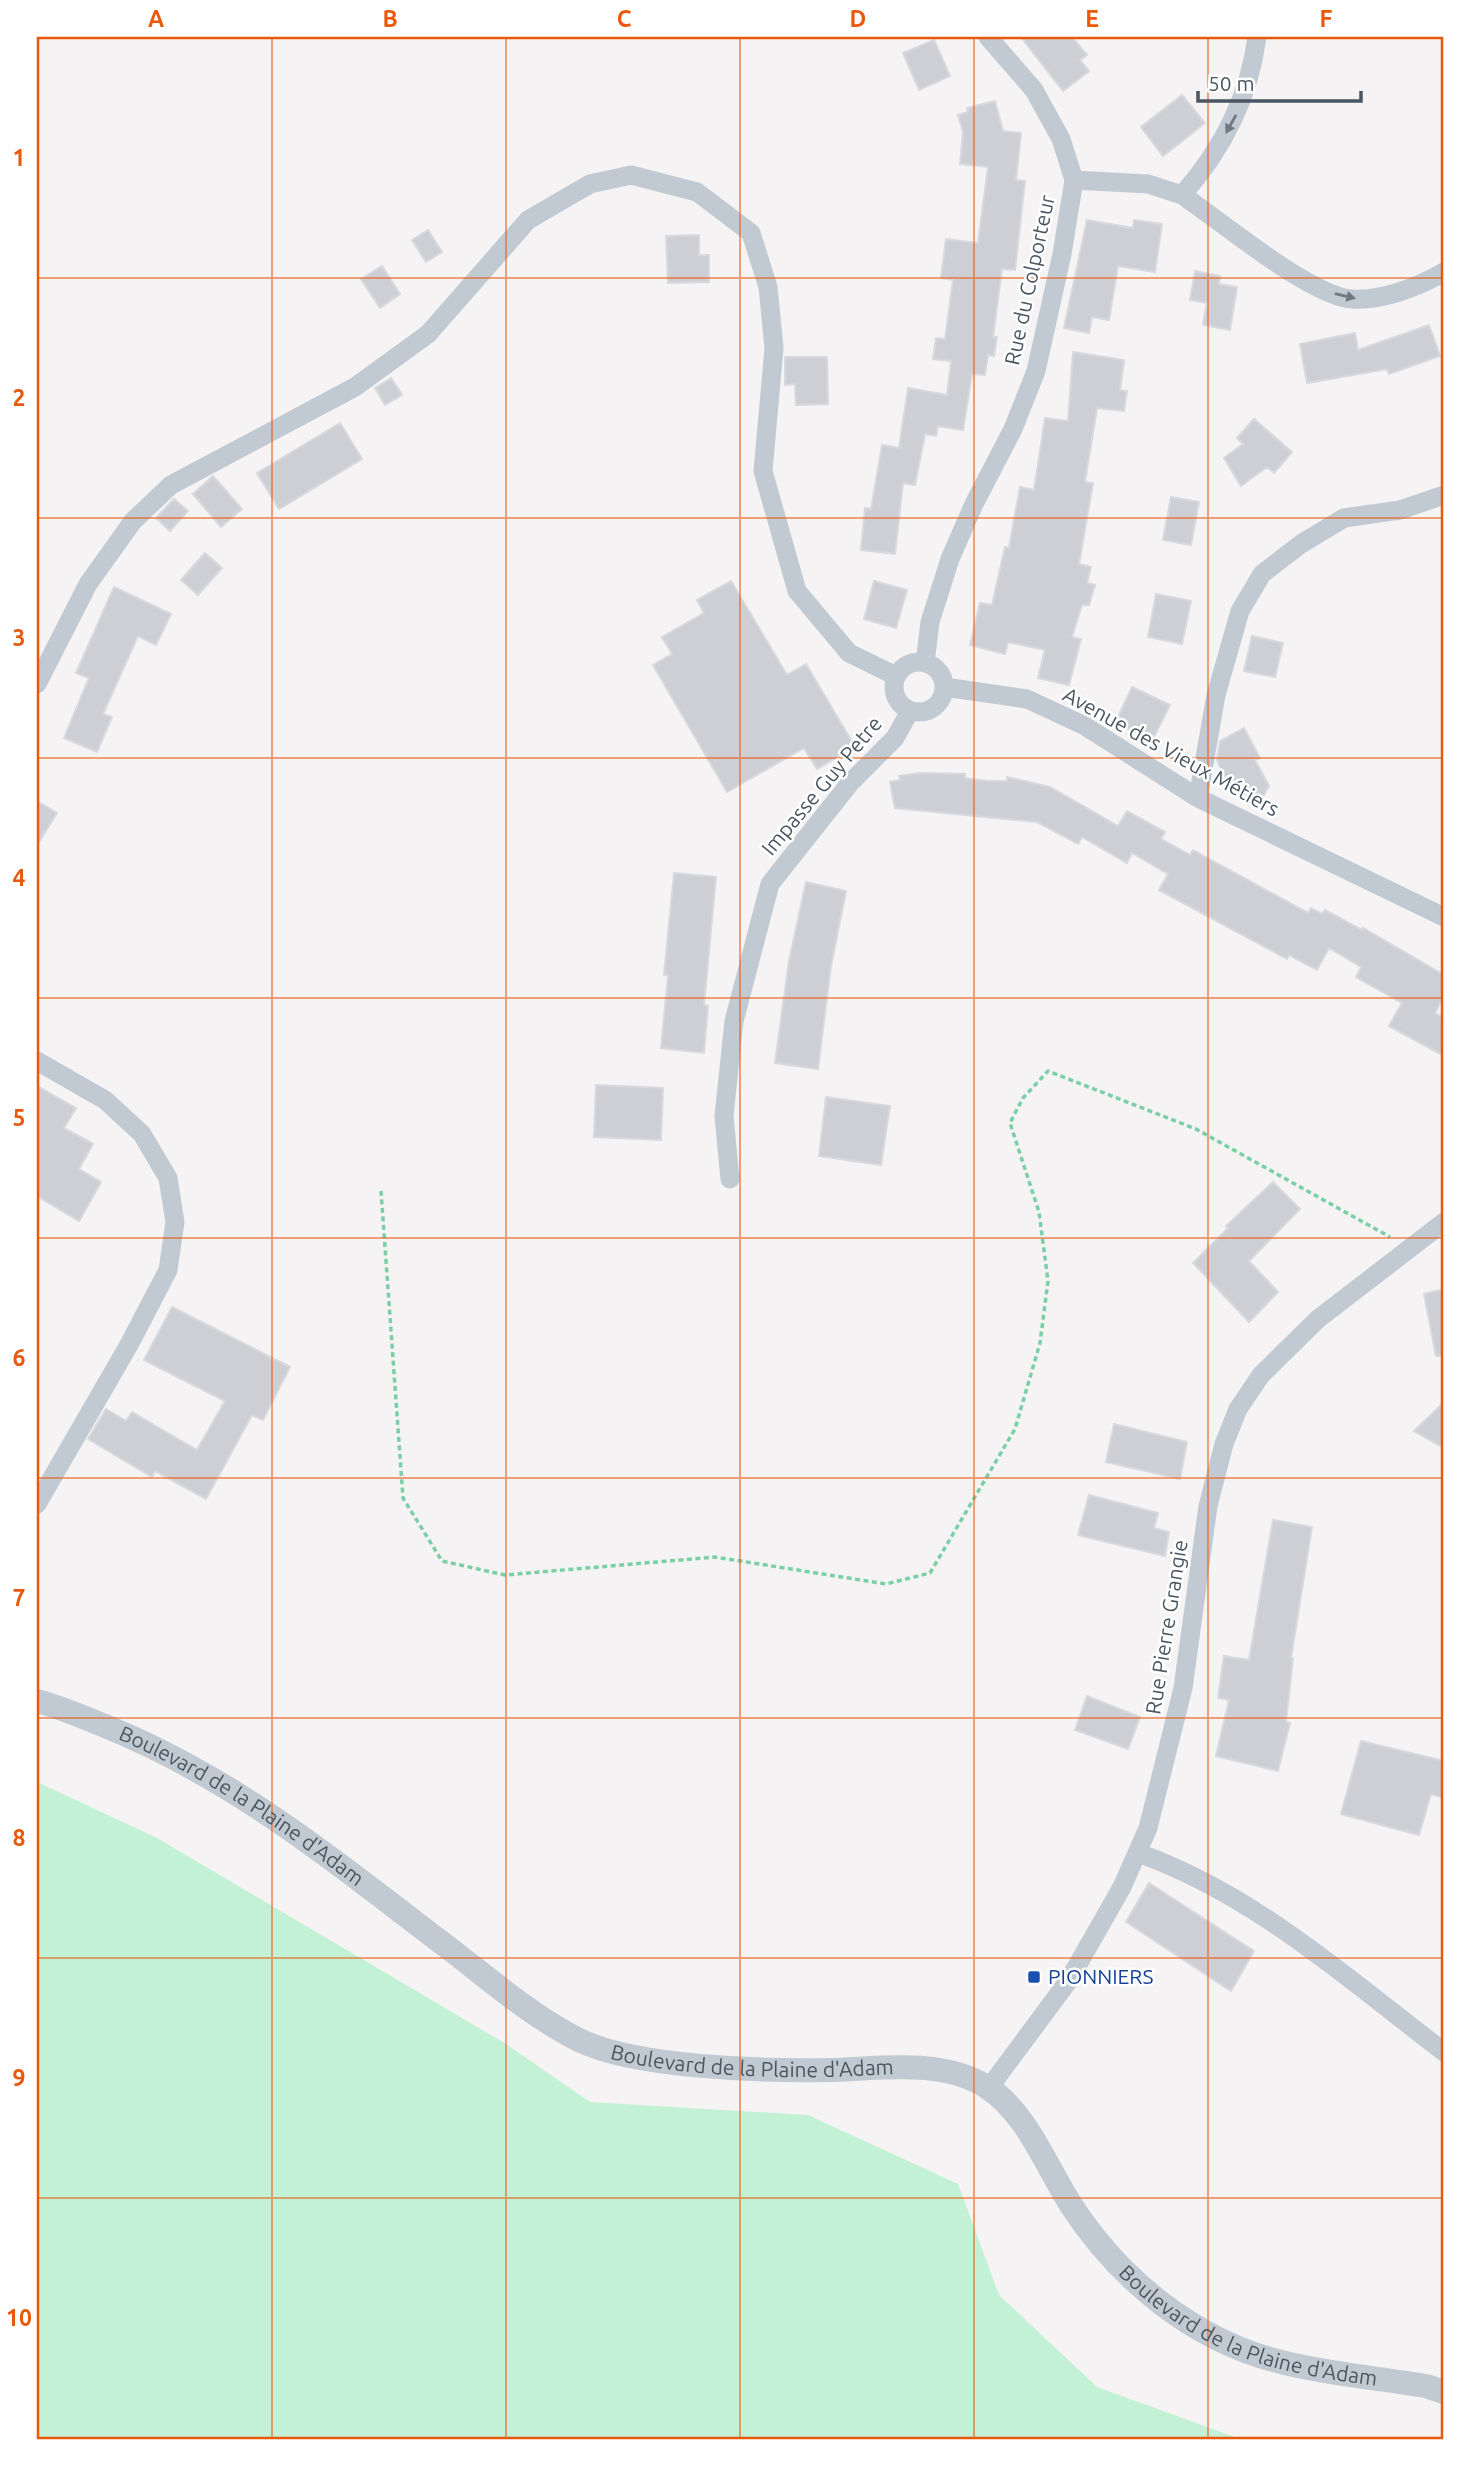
<svg xmlns="http://www.w3.org/2000/svg" width="1481" height="2477" viewBox="0 0 1481 2477" font-family="Ubuntu,sans-serif">
  <style>
    .green { fill: #c3f1d5 }
    .building { fill: #cdcfd5; stroke: #d7d9de; stroke-width: 2 }
    .lines { fill: none; stroke-linecap: round; stroke-linejoin: round }
    .path { stroke: #7ad0a6; stroke-width: 3.5; stroke-dasharray: 5 3.5; stroke-linecap: butt }
    .minor { stroke: #c1cad2; stroke-width: 19 }
    .tertiary { stroke: #c1cad2; stroke-width: 24 }
    .oneway { fill: #6e7983 }
    .grid { fill: none; stroke: #e8590c; stroke-width: 2; stroke-opacity: 0.55 }
    .transit-dot { fill: #1a4fb4; stroke: #fff; stroke-width: 2.5 }
    .labels { text-anchor: middle; stroke-width: 5; stroke-linejoin: round; paint-order: stroke }
    .street-label { font-size: 21px; fill: #4a5661; stroke: #fff }
    .transit-label { font-size: 21px; fill: #164399; stroke: #fff; text-anchor: start }
    .neatline { fill: none; stroke: #e8590c; stroke-width: 2.5 }
    .grid-label { font-size: 23px; text-anchor: middle; font-weight: bold; fill: #e8590c }
  </style>
  <rect width="100%" height="100%" fill="#f5f3f3"/>
  <path class="green" d="M37,1782L157,1838L506,2044L590,2102L808,2115L958,2184L999,2295L1097,2387L1243,2440H37Z"/>
  <path class="building" d="M1021,37H1072L1087,55L1080,60L1089,71L1063,91Z
    M934,40L950,76L919,90L903,53Z
    M1182,95L1205,123L1163,156L1141,127Z
    M995,101L1003,131L1021,133L1016,180L1025,181L1015,270L1002,269L993,337H997L994,356L988,355L985,375L972,374L963,430L938,426L936,436L925,434L915,485L903,483L895,554L861,550L865,508L871,509L882,445L899,448L908,388L947,395L951,361L933,359L936,338L945,339L953,280L941,278L946,239L978,243L988,167L960,164L963,132L958,115L968,112L967,108Z
    M1087,220L1133,228L1134,220L1162,224L1155,272L1118,266L1109,320L1092,317L1089,333L1064,328Z
    M428,230L442,252L426,262L412,240Z
    M699,235V255H709V282L668,283L666,236Z
    M382,266L400,294L380,308L361,279Z
    M1195,271L1220,276L1219,284L1237,287L1230,330L1203,325L1207,303L1190,300Z
    M1429,325L1440,356L1389,374L1387,369L1307,383L1300,344L1355,333L1358,350Z
    M1073,352L1124,360L1120,390L1127,391L1124,411L1097,408L1085,482L1093,483L1079,564L1091,567L1087,583L1095,585L1089,605H1082L1072,637L1081,639L1069,685L1038,678L1045,650L1008,642L1005,654L970,645L980,603L992,605L1005,547L1009,548L1020,487L1034,490L1045,418L1068,421Z
    M785,357H827L828,404L796,405L795,384L785,385Z
    M391,378L402,395L385,405L375,388Z
    M1254,419L1292,452L1274,473L1267,467L1241,486L1224,458L1243,444L1237,438Z
    M340,423L362,459L279,509L257,473Z
    M213,476L242,509L221,527L193,494Z
    M1171,497L1199,502L1191,545L1163,540Z
    M174,499L188,511L170,531L156,518Z
    M205,553L222,568L198,595L181,580Z
    M731,581L787,675L806,664L855,747L817,769L804,748L727,792L653,665L672,654L662,637L704,613L697,600Z
    M874,581L907,590L896,628L864,619Z
    M114,587L171,614L156,645L138,636L103,714L112,717L97,752L64,738L89,678L76,673Z
    M1156,594L1191,601L1182,644L1148,637Z
    M1252,636L1283,643L1275,677L1244,671Z
    M1132,687L1170,705L1152,741L1115,723Z
    M1244,728L1260,758L1255,760L1269,786L1260,802L1227,783L1217,760L1220,741Z
    M919,773L965,774V778L988,781H1007V777L1050,787L1118,826L1127,811L1165,832L1161,839L1190,855L1193,850L1308,913L1311,908L1322,914L1325,910L1362,930L1363,928L1444,975V995L1435,1013L1444,1018V1056L1389,1026L1402,1003L1356,977L1361,967L1329,948L1317,970L1289,955L1287,959L1159,890L1168,874L1132,853L1127,863L1082,837L1078,844L1037,822L895,808L890,782L900,780L899,776Z
    M37,801L57,813L37,845Z
    M674,873L716,877L704,1005L708,1006L704,1053L661,1048L668,975H664Z
    M806,882L846,891L831,966L818,1069L775,1063L789,961Z
    M596,1085L663,1088L661,1140L594,1137Z
    M37,1086L76,1108L64,1128L93,1144L79,1169L101,1182L79,1221L37,1196Z
    M826,1097L890,1106L881,1165L819,1156Z
    M1273,1182L1300,1209L1249,1261L1278,1292L1249,1322L1193,1263L1228,1228L1226,1226Z
    M1444,1289V1355L1436,1356L1424,1294Z
    M172,1307L290,1367L263,1420L252,1415L206,1499L155,1471L152,1477L88,1439L106,1409L126,1421L132,1412L197,1450L225,1401L144,1360Z
    M1444,1402V1448L1414,1431Z
    M1114,1424L1187,1442L1180,1479L1106,1462Z
    M1089,1495L1158,1513L1154,1528L1169,1532L1165,1556L1078,1535Z
    M1273,1520L1312,1527L1291,1658H1293L1286,1722L1290,1723L1278,1771L1216,1756L1229,1700L1218,1698L1224,1656L1249,1660Z
    M1087,1696L1140,1717L1128,1749L1075,1730Z
    M1361,1741L1444,1761V1798L1431,1794L1419,1835L1341,1814Z
    M1149,1883L1254,1951L1231,1991L1126,1922Z"/>
  <g class="lines">
    <path class="path" d="M381,1191L403,1498L442,1561L505,1575L715,1557L886,1584L930,1573L1015,1429L1040,1343L1048,1281L1039,1212L1010,1123L1023,1098L1048,1071L1196,1129L1390,1237"/>
    <path class="minor" d="M1257,37C1249,98 1223,149 1182,195C1218,219 1311,297 1352,299C1382,301 1418,287 1444,272
      M1074,180L1148,184L1182,195
      M894 687a25 25 0 1 1 50 0a25 25 0 1 1-50 0Z
      M925,663L930,622L950,559L974,504L1013,429L1036,371L1062,254L1074,180L1061,139L1034,90L988,37
      M37,684L88,584L133,521L171,485L355,387L428,334L528,220L590,184L631,175L697,192L751,233L768,287L774,348L763,471L797,591L849,653L896,676
      M944,687L1027,699L1085,726L1198,798L1444,917
      M1198,798L1216,695L1240,611L1262,574L1301,544L1344,518L1400,510L1444,495
      M37,1061L105,1100L142,1134L168,1178L175,1222L168,1270L130,1343L37,1504
      M730,1179L724,1116L734,1021L770,884L850,783L895,738L910,711
      M1138,1853C1254,1894 1348,1979 1444,2052
      M989,2088L1069,1980L1122,1887L1148,1828L1183,1688L1208,1506L1224,1444L1238,1409L1261,1375L1318,1319L1444,1222"/>
    <path class="tertiary" id="s1" d="M37,1701C60,1707 83,1717 105,1726C236,1779 335,1862 446,1946C488,1978 531,2016 579,2040C636,2068 763,2071 828,2070C879,2069 941,2058 987,2087C1027,2113 1046,2166 1071,2205C1119,2279 1194,2341 1281,2362C1328,2374 1378,2378 1426,2386L1444,2392"/>
  </g>
  <defs><path id="oneway-solid" d="M-6-.8H1V-3.2L6.5 0L1 3.2V.8H-6Z" transform="scale(1.75)"/></defs>
  <g class="oneway">
    <use href="#oneway-solid" transform="translate(1231 124) rotate(119)"/>
    <use href="#oneway-solid" transform="translate(1345 296) rotate(13)"/>
  </g>
  <path class="grid" d="M272,37V2440M506,37V2440M740,37V2440M974,37V2440M1208,37V2440M37,278H1444M37,518H1444M37,758H1444M37,998H1444M37,1238H1444M37,1478H1444M37,1718H1444M37,1958H1444M37,2198H1444"/>
  <rect class="transit-dot" x="1027" y="1970" width="14" height="14" rx="3.5"/>
  <g class="labels">
    <g class="street-label">
      <text transform="translate(1030 280) rotate(-78)" y="7">Rue du Colporteur</text>
      <text transform="translate(1171 752) rotate(29)" y="7">Avenue des Vieux Métiers</text>
      <text transform="translate(822 786) rotate(-50)" y="7">Impasse Guy Petre</text>
      <text transform="translate(1167 1627) rotate(-81)" y="7">Rue Pierre Grangie</text>
      <text dy="7" stroke="none"><textPath href="#s1" startOffset="231">Boulevard de la Plaine d'Adam</textPath></text>
      <text dy="7" stroke="none"><textPath href="#s1" startOffset="819">Boulevard de la Plaine d'Adam</textPath></text>
      <text dy="7" stroke="none"><textPath href="#s1" startOffset="1428">Boulevard de la Plaine d'Adam</textPath></text>
    </g>
    <g class="transit-label">
      <text x="1048" y="1984">PIONNIERS</text>
    </g>
  </g>
  <rect width="1481" height="2477" fill="none" stroke="#ffffff" stroke-width="77"/>
  <path d="M1198 91v10h163v-10" fill="none" stroke="#4a5661" stroke-width="3.5"/>
  <text x="1208" y="91" font-size="21" fill="#4a5661" stroke="#ffffff" stroke-width="5" paint-order="stroke">50 m</text>
  <rect x="38" y="38" width="1404" height="2400" class="neatline"/>
  <g class="grid-label">
    <text x="156" y="27">A</text>
    <text x="390" y="27">B</text>
    <text x="624" y="27">C</text>
    <text x="858" y="27">D</text>
    <text x="1092" y="27">E</text>
    <text x="1326" y="27">F</text>
    <text x="19" y="166">1</text>
    <text x="19" y="406">2</text>
    <text x="19" y="646">3</text>
    <text x="19" y="886">4</text>
    <text x="19" y="1126">5</text>
    <text x="19" y="1366">6</text>
    <text x="19" y="1606">7</text>
    <text x="19" y="1846">8</text>
    <text x="19" y="2086">9</text>
    <text x="19" y="2326">10</text>
  </g>
</svg>
